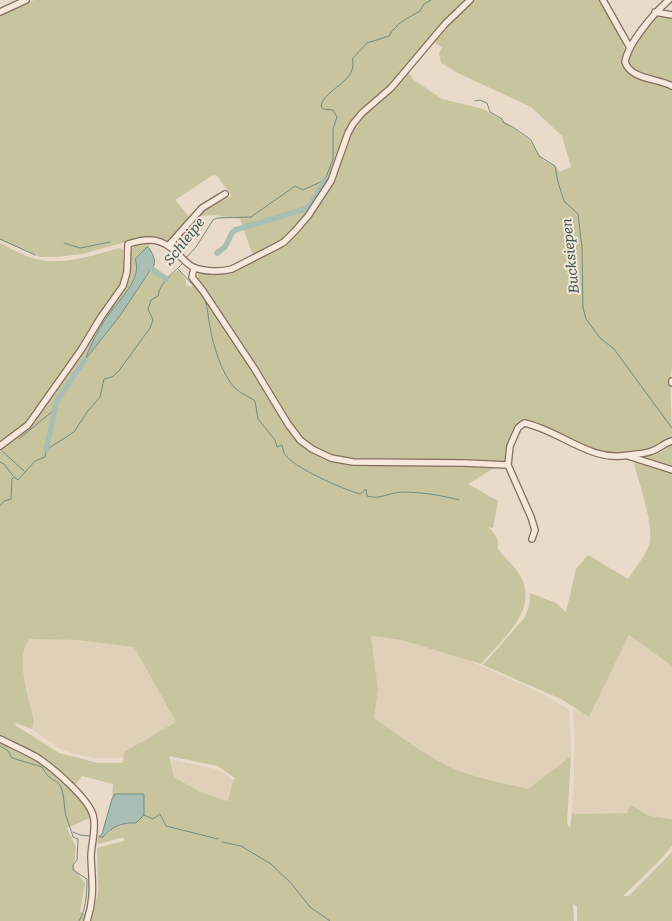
<svg xmlns="http://www.w3.org/2000/svg" width="672" height="921" viewBox="0 0 672 921" font-family="'Roboto Serif',serif">
  <style>
    .farmland { fill: #dfd0b7 }
    .green { fill: #c8c49e; fill-rule: evenodd }
    .water { fill: #a9bfb4; stroke: #718d80 }
    .lines { fill: none; stroke-linecap: round; stroke-linejoin: round }
    .stream { stroke: #718d80; stroke-width: 1 }
    .canal { stroke: #a9bfb4; stroke-width: 5.5 }
    .minor-casing { stroke: #856c5f; stroke-width: 8 }
    .minor { stroke: #f6e9dc; stroke-width: 5.5 }
    .labels { text-anchor: middle; stroke-width: 4; stroke-linejoin: round; paint-order: stroke }
    .water-label { font-size: 14px; font-style: italic; fill: #32554c; stroke: #f3e5d8 }
  </style>
  <rect width="100%" height="100%" fill="#eadac9"/>
  <path class="farmland" d="M629,635L672,666V819L650,816L630,805L628,813L578,814L572,813L575,742L573,708L589,717Z
    M371,636L402,640L459,656L528,687L567,708L569,711L571,756L528,789L477,776L453,768L431,757L374,718L378,690Z
    M30,639L76,640L134,647L176,722L124,752V758H96L71,753L59,748L32,729L34,721L22,669V654L25,644Z
    M169,759L220,770L233,780L228,801L200,792L174,777Z"/>
  <path class="green" d="M34,0H468L389,87L357,115L326,187L306,216L283,241L253,256L240,219L214,215L198,216L207,209L232,196L217,176L213,175L175,200L190,218L184,226L168,242L152,237L140,238L82,254L56,257H40L0,240V15Z
    M473,0H600L602,1L619,33L625,51L622,65C632,83 656,79 672,89V366C669,390 672,414 672,439L664,440L650,450L605,455L525,420C507,429 512,452 503,462L350,461L332,458L300,440L331,460L496,467L468,484L498,501L493,528L488,527C492,531 498,537 498,543C499,549 495,544 499,550C506,560 516,567 521,577C539,611 500,641 481,664L402,640L371,636L378,690L374,718C399,735 425,756 453,768C477,778 503,783 528,789L571,756L567,823L570,828L572,813L578,814L627,813L630,805L650,816L672,819V846L660,860L623,896H629L672,852V921H577V906L573,904L574,921H91L98,892L97,848L124,841V838H120L99,844L97,843L98,835L102,834L103,837L114,828L129,823L144,815V794H115L112,799L113,784L82,776L75,785L68,781L38,757L0,738V447L30,425L124,287L131,250C136,242 141,242 150,241L149,248L147,247L136,263C139,281 119,300 109,313C99,327 92,342 86,358L119,317L154,267L169,277L178,270L186,280V285L191,287L198,282V272L223,273L285,243L330,187L338,173L353,130L361,118L408,72L414,80L442,99L483,109L507,123L530,141L544,161L556,166L559,172L571,167L562,136L531,107L460,74L441,63L439,53L442,48L435,43L437,36ZM30,639L77,640L134,647L176,722L124,752V758L122,763H98L59,753L15,725L16,723L32,729L34,721C30,700 13,655 30,639ZM169,756L218,766L235,778L233,780L228,801L200,792L174,777Z
    M655,14L672,16V84L635,71L628,63L630,52Z
    M0,243C12,249 23,256 36,259C64,266 93,255 120,248L123,250V261L126,262L122,286L80,349L27,424L0,445Z
    M672,445V469L638,456L656,455Z
    M636,463L672,473V666L629,635L589,717L561,699L483,665L525,617L529,606L530,593L556,603L566,612L576,569L588,555L628,579C634,569 645,557 649,545C655,527 639,483 634,464Z
    M0,741L38,759L74,790L87,804L90,818L67,828L76,847L74,865L75,870L85,883L80,912L88,915L86,921H0Z"/>
  <path class="water" d="M147,247L149,248C152,253 156,259 154,265L119,317L85,360C91,344 99,328 109,314C119,300 143,278 135,259Z
    M115,794H144V815L136,823C123,822 111,827 103,837H99L102,834L112,799Z"/>
  <g class="lines">
    <path class="stream" d="M475,101L480,100L487,103L490,112L502,119L504,123L513,127L531,140L539,156L555,166L558,182L564,201L578,214L582,248L583,308L586,319L600,338L614,349L672,428
      M0,239L35,255
      M64,243L80,248L110,242
      M185,259L196,247L213,220L217,218L251,217L295,186L303,190L325,180L333,159V129L337,117L333,110L323,109L321,107C322,92 351,83 353,66C353,63 352,61 353,58L367,43L389,36C396,23 408,18 420,11L424,4L431,0
      M178,269L203,296
      M205,300C208,309 208,317 210,327C213,345 222,375 235,388C241,394 249,396 255,401L258,419L275,440L277,447L282,445C283,448 283,450 284,453C291,467 345,490 360,494L366,489L367,496C380,500 388,493 401,492C420,492 441,495 459,500
      M19,439L54,410
      M2,451L24,471
      M0,462L4,464L13,476
      M0,506L4,501L11,499L12,479L14,477L18,480L35,461L45,457L46,450L74,432L87,412L100,397L104,379L112,377L118,372L150,328L153,320L148,309L151,300L158,296C160,281 174,273 184,262
      M0,746L8,751L12,758L42,767C44,771 46,774 49,777C53,780 59,782 61,787C64,795 64,803 65,811C65,815 72,832 73,837L78,839L77,860L73,865V870L87,879C87,891 86,911 79,921
      M144,815L153,819L160,814L166,826L218,839
      M73,832L80,835L90,836
      M222,842L241,846L271,864L291,883L310,907L330,921"/>
    <path class="canal" d="M217,253L225,247L232,233L235,230L305,209L312,202L325,180
      M152,269L159,275
      M163,277L166,279
      M46,450L57,400L85,360"/>
    <g class="minor-casing">
      <path id="minor" d="M603,0L630,48
        M669,0C654,13 628,43 625,62C631,80 658,78 672,86
        M0,12L26,0
        M655,12L672,15
        M169,245L202,208L225,194
        M194,268L192,277L203,291L254,368L288,424L300,440L312,449L331,458L353,462L464,463L508,465
        M672,381V383
        M0,446L28,425L81,350L101,317L123,286L127,272L128,244C149,237 162,238 178,254C183,259 187,264 193,267C204,272 221,272 232,269L275,247L284,242L295,231L308,216L331,181L348,133L353,124L362,113L391,88L445,24L470,0
        M628,456L672,470
        M532,539L535,530L531,517L508,465L510,446L518,428L524,423C560,430 590,463 629,455C636,454 645,454 652,451C659,449 664,443 672,441
        M0,739C12,745 26,751 38,758C53,768 88,798 93,815C97,828 91,844 91,857C92,881 95,897 87,921"/>
    </g>
    <use href="#minor" class="minor"/>
  </g>
  <g class="labels">
    <g class="water-label">
      <text transform="translate(184 241) rotate(-52)" y="5">Schleipe</text>
      <text transform="translate(570 256) rotate(-96)" y="5">Bucksiepen</text>
    </g>
  </g>
</svg>
